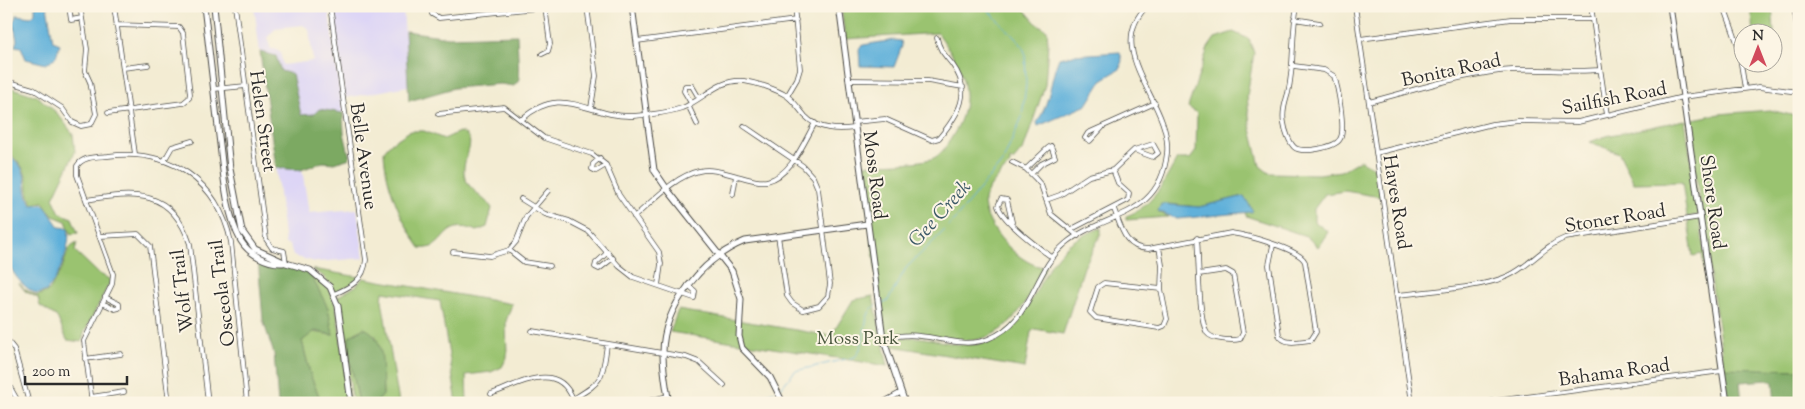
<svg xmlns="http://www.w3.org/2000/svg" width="1805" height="409" viewBox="0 0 1805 409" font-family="'Sorts Mill Goudy',serif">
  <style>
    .built { fill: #ddd5f6; fill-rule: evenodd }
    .green { fill: #9ac370; stroke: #62774e }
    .forest { fill: #7ba962; stroke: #536a46 }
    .water { fill: #5fb0da; stroke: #456e82 }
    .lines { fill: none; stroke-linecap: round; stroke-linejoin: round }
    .stream { stroke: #5fb0da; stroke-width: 1 }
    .minor-casing { stroke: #494844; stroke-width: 5.5 }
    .tertiary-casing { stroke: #494844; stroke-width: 7 }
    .minor { stroke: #fff; stroke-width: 4 }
    .tertiary { stroke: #fff; stroke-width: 5 }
    .labels { text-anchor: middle; stroke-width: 4; stroke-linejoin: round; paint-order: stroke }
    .street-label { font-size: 19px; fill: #2b2b2b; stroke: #fcf5e5 }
    .park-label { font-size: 19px; fill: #4c5940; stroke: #fcf5e5 }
    .water-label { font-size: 20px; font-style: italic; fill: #3d5a68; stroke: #fcf5e5 }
  </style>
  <rect width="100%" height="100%" fill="#fcf5e5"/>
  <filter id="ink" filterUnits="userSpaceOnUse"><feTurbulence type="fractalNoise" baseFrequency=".02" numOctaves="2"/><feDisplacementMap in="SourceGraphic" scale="10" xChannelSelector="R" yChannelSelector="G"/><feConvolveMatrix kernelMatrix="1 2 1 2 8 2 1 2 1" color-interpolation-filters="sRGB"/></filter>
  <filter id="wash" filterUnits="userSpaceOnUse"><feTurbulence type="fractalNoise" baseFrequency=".0096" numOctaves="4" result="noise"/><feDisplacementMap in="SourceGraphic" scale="20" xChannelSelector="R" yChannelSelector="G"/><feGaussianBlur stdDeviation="1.12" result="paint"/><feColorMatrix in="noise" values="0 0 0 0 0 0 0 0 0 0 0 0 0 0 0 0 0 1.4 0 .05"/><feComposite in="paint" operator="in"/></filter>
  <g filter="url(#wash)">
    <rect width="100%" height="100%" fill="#f3ecd3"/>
    <path class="built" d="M254,6H328L343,113L301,115L292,74L281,71L276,56L260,52ZM303,25L309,29L313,61L283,65L280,52L277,49H271L267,38L276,28Z
      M332,6H403L408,86L345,98Z
      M276,168L302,169L309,213L357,209L364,258L316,262L293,256L290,245L285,244Z"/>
    <path class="green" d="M841,6H1021L1036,23L1047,30L1048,44L1045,85L1024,148L1013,161L1010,160V164C1003,172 984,191 984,201C983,226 1022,268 1046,267C1026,303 1006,346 957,340C930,337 912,332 884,336L862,165C883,163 912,164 931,159C941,156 946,146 952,137C977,97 963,68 938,33L845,39Z
      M1750,6H1772L1776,57L1773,58L1772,32H1753Z
      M1233,32L1249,39L1254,53L1247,96L1250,125L1260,166L1269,173L1319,174L1341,171L1360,160L1374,168L1381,197L1345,191L1325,194L1314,209V221L1328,232L1318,247L1306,236L1246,216L1245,212H1251L1244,196L1199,207L1168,204L1159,212L1169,217L1126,220V216C1153,207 1164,182 1177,159H1190L1196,151L1197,113L1188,107L1208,48L1215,38Z
      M6,86L37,96L57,113L73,134L75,152L53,198L60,213L72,218L78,233L71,234L66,221L53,216L43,202L33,204C26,194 29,187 26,176C23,165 15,158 6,151Z
      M1770,110L1799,117V370L1729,369L1724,368L1688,120L1719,114Z
      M1685,120L1699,215L1687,217L1682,182L1634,183L1619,153L1590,142L1606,136Z
      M410,131H424L444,139L459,132C481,137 462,158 464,172C465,188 483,196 492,208L487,227L477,231C440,216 447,252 420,248C401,221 385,184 384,151L391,143Z
      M1700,219L1719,367L1702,254L1693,256L1688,221Z
      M1101,228V234L1084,267L1063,334L1035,329L1031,332L1025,368L886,345L885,339C897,338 910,336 923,338C944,341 965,349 986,342C1032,327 1034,277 1065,248C1075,238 1088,233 1101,228Z
      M77,243L75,251L98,273L111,280L84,333L82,342L67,340L57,317L40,306L38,298L25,291L19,283L24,289L37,296L49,291L62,268L69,248Z
      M312,269L359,277L354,283L335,293L323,276Z
      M309,272L329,289L336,306L350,403H322L311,377L302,341L313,332L333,335L328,308Z
      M363,278L512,304L506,321L507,357L502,367L491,372L466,375L467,403H457L440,301L383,292L382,300L399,403H376L383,395L382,366L376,336L364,328L349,337L350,360L359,403H353L337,297L356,286Z
      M873,296L888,366L670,332L678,310L831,336L853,300Z"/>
    <path class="forest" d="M405,31L449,37L517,35L519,80L514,86L500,84L454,88L409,101Z
      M260,52L276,56L281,71L292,74L301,115L314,114L319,109L343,113L344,133L350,158L335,163L323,162L301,170L276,168Z
      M258,259L309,272L328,308L333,335L315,331L302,341L311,377L322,403H278L274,354L263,320Z
      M364,328C388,338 381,373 383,395L376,403L359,402L350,360L349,337Z
      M1724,368L1799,370V403H1775L1773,382L1769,380L1740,382L1742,403H1729Z"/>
    <path class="water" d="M35,6H47L53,41L60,44L56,57L46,64L26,59L21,47L15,46L17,40L13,22L17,15L31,17L35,13Z
      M894,40L901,41L902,46L894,67L860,66L859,49L863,45Z
      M1120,52L1122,60L1120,69L1103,79L1087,105L1038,126L1037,123C1052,98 1049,82 1059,58L1074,55Z
      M6,153C11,157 18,162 21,167C29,180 22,191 32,205L42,204L45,206L59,227L68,228C72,244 59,277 48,289C46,292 41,293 37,294C21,286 11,273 6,255Z
      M1244,196L1253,211L1251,212L1177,219L1158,211L1161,204L1199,207Z"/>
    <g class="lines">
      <path class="stream" d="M880,304L887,302L906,268L950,225L1003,161L1022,117L1026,84L1025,52L1020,43L984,6
        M780,389L795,371L855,357C869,341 860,315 876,305
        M748,403L755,398L774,392"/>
    </g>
  </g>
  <g filter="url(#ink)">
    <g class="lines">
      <g class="minor-casing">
        <path id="minor" d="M69,6L71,20L82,18
          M114,6L135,154
          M235,6L266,239L272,248L284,251L286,263
          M330,6L366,260C364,280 351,287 334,294
          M430,6L432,14L439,18L557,6
          M587,6L596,76L591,108
          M1355,6L1412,403
          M1591,6L1607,115
          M1724,6L1738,45L1745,89
          M1794,6L1799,39
          M1294,19L1320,23
          M1360,39L1511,19H1593
          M637,41L796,20
          M542,54L548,51L550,44L545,6
          M1294,66L1324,70L1334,76C1338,87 1346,130 1340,139C1335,148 1301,154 1294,147C1289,142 1285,130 1284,123C1282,113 1285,103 1288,93C1295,62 1291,36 1297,6
          M123,68L148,65
          M849,80L928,81L963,87
          M6,81L33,89L62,108L72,122L81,126L91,124L96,114L90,82L85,71L87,49L80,6
          M214,89L246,86
          M1795,91L1799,75
          M787,96L797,79L800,69L794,6
          M1369,102C1412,91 1456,76 1500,71C1533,67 1566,73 1600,70
          M691,103L684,91L685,86H692L699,98
          M688,105L697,124
          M108,113L183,103L189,98L190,94L183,33L179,27L116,25
          M438,114L504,107L544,138L592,154L606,165L619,195L659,252L661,264L658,285
          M521,120C563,82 588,118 633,116C648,115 667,113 682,108C703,100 719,78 744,81C757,83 776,89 787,96C794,101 799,109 805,116C818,130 837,130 855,128
          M854,122L885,119L932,140L939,138C959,114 973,92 952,64C945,55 939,50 937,38
          M744,126L803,166L813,177L818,189L830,284L828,296L819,306L803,310L792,303L787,296L778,236
          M1102,128L1090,141L1085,138L1088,133L1155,103
          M1376,153L1492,124L1518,121L1578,122L1683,97L1759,87L1799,92
          M600,158L593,164L592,169L596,171L606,165
          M164,161L172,147L192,141
          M1012,162L1026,169L1035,178L1041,185L1051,214L1078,236
          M1026,169L1048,148L1051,146L1055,157L1041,164L1031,174
          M733,194L736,176
          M521,199L545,214L569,221L588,231L619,266L633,277L694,298L695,291L688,285
          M86,200C136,192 172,189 190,244L208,403
          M1046,200L1060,195L1089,176L1113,170L1134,150L1153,144L1158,153L1153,157L1134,150
          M1114,209C1121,227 1125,249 1148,249L1231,233C1246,235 1300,249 1305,262L1316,332L1311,340C1300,341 1285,346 1279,335L1269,265L1273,245
          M634,217C653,201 675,176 699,171C712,168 725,173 737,176C747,178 758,183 767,181C791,176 804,142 815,123
          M1012,222L1007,200L1001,199L998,206C1004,223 1039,248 1053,258
          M1072,229L1128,200L1129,193L1118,183L1113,170
          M100,236L138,234L150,246L169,403
          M1197,238C1199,258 1198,318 1207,333C1212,340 1233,341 1240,339L1243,333L1233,274L1226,270L1199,274
          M1159,247L1162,265L1161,289L1167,319L1164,326L1159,328L1096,318L1090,312L1098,287L1104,283L1161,289
          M509,250L524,262L550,266
          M453,252L490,256L509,250L516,242L526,217L548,191
          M608,252L596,263L595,267L599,269L613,258
          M1398,295C1427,291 1482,288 1508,276C1529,267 1543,246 1565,238L1701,217
          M102,303L115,309L119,308V304L105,297
          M532,331L686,357L699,362L724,385
          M883,338C895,336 908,334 920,336C943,338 965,348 988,339C1033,322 1032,272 1065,244C1103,212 1160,220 1167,153C1172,102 1101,52 1147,6
          M6,339L14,349L29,403
          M85,359L121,354
          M6,380L19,403
          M491,394C520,384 557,360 573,399
          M91,397L124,392
          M92,403L84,341L112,284L113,274L77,175V166C83,156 97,157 108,156C170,148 218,181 231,242L247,403
          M567,403C600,382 602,385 607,344
          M641,403L668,396
          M882,403L900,393
          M1480,403L1722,371"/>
      </g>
      <g class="tertiary-casing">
        <path id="tertiary" d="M204,6C209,49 214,93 219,136C223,167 225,213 241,241C249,254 267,264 283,263
          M214,6L230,169L242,231L255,249L286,263L310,270L330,287L338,306L351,403
          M632,6L654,170L667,189L732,271L741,299L739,336L742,348L770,377L783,403
          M839,6L883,338L905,403
          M1670,6L1727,403
          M669,403C666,387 663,369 663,353C663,306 703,258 745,241L867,224"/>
      </g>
      <use href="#minor" class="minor"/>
      <use href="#tertiary" class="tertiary"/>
    </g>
  </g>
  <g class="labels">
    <g class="street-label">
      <text transform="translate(1451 69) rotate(-12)" y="7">Bonita Road</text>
      <text transform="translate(1614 97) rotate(-11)" y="7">Sailfish Road</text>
      <text transform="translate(264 121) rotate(82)" y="7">Helen Street</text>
      <text transform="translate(365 156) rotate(82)" y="7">Belle Avenue</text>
      <text transform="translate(876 175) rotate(83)" y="7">Moss Road</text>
      <text transform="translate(1398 202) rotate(81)" y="7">Hayes Road</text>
      <text transform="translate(1714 202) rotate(82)" y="7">Shore Road</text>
      <text transform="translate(1615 217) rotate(-9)" y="7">Stoner Road</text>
      <text transform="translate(181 291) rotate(-97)" y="7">Wolf Trail</text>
      <text transform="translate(221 293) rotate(-97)" y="7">Osceola Trail</text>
      <text transform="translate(1614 371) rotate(-8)" y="7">Bahama Road</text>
    </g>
    <g class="park-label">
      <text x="858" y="344">Moss Park</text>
    </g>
    <g class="water-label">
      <text transform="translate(939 213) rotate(-48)" y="7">Gee Creek</text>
    </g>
  </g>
  <rect width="1805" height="409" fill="none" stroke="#fcf5e5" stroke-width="25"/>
  <g transform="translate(1758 48)"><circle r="24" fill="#fcf5e5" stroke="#a8a49b"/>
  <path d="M0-4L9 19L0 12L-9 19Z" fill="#d1495b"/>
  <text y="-8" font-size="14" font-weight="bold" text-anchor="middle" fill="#2b2b2b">N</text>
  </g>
  <path d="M25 376v8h102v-8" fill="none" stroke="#2b2b2b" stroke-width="2.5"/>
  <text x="32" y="376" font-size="15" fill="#2b2b2b" stroke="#fcf5e5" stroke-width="4" paint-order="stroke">200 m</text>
</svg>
